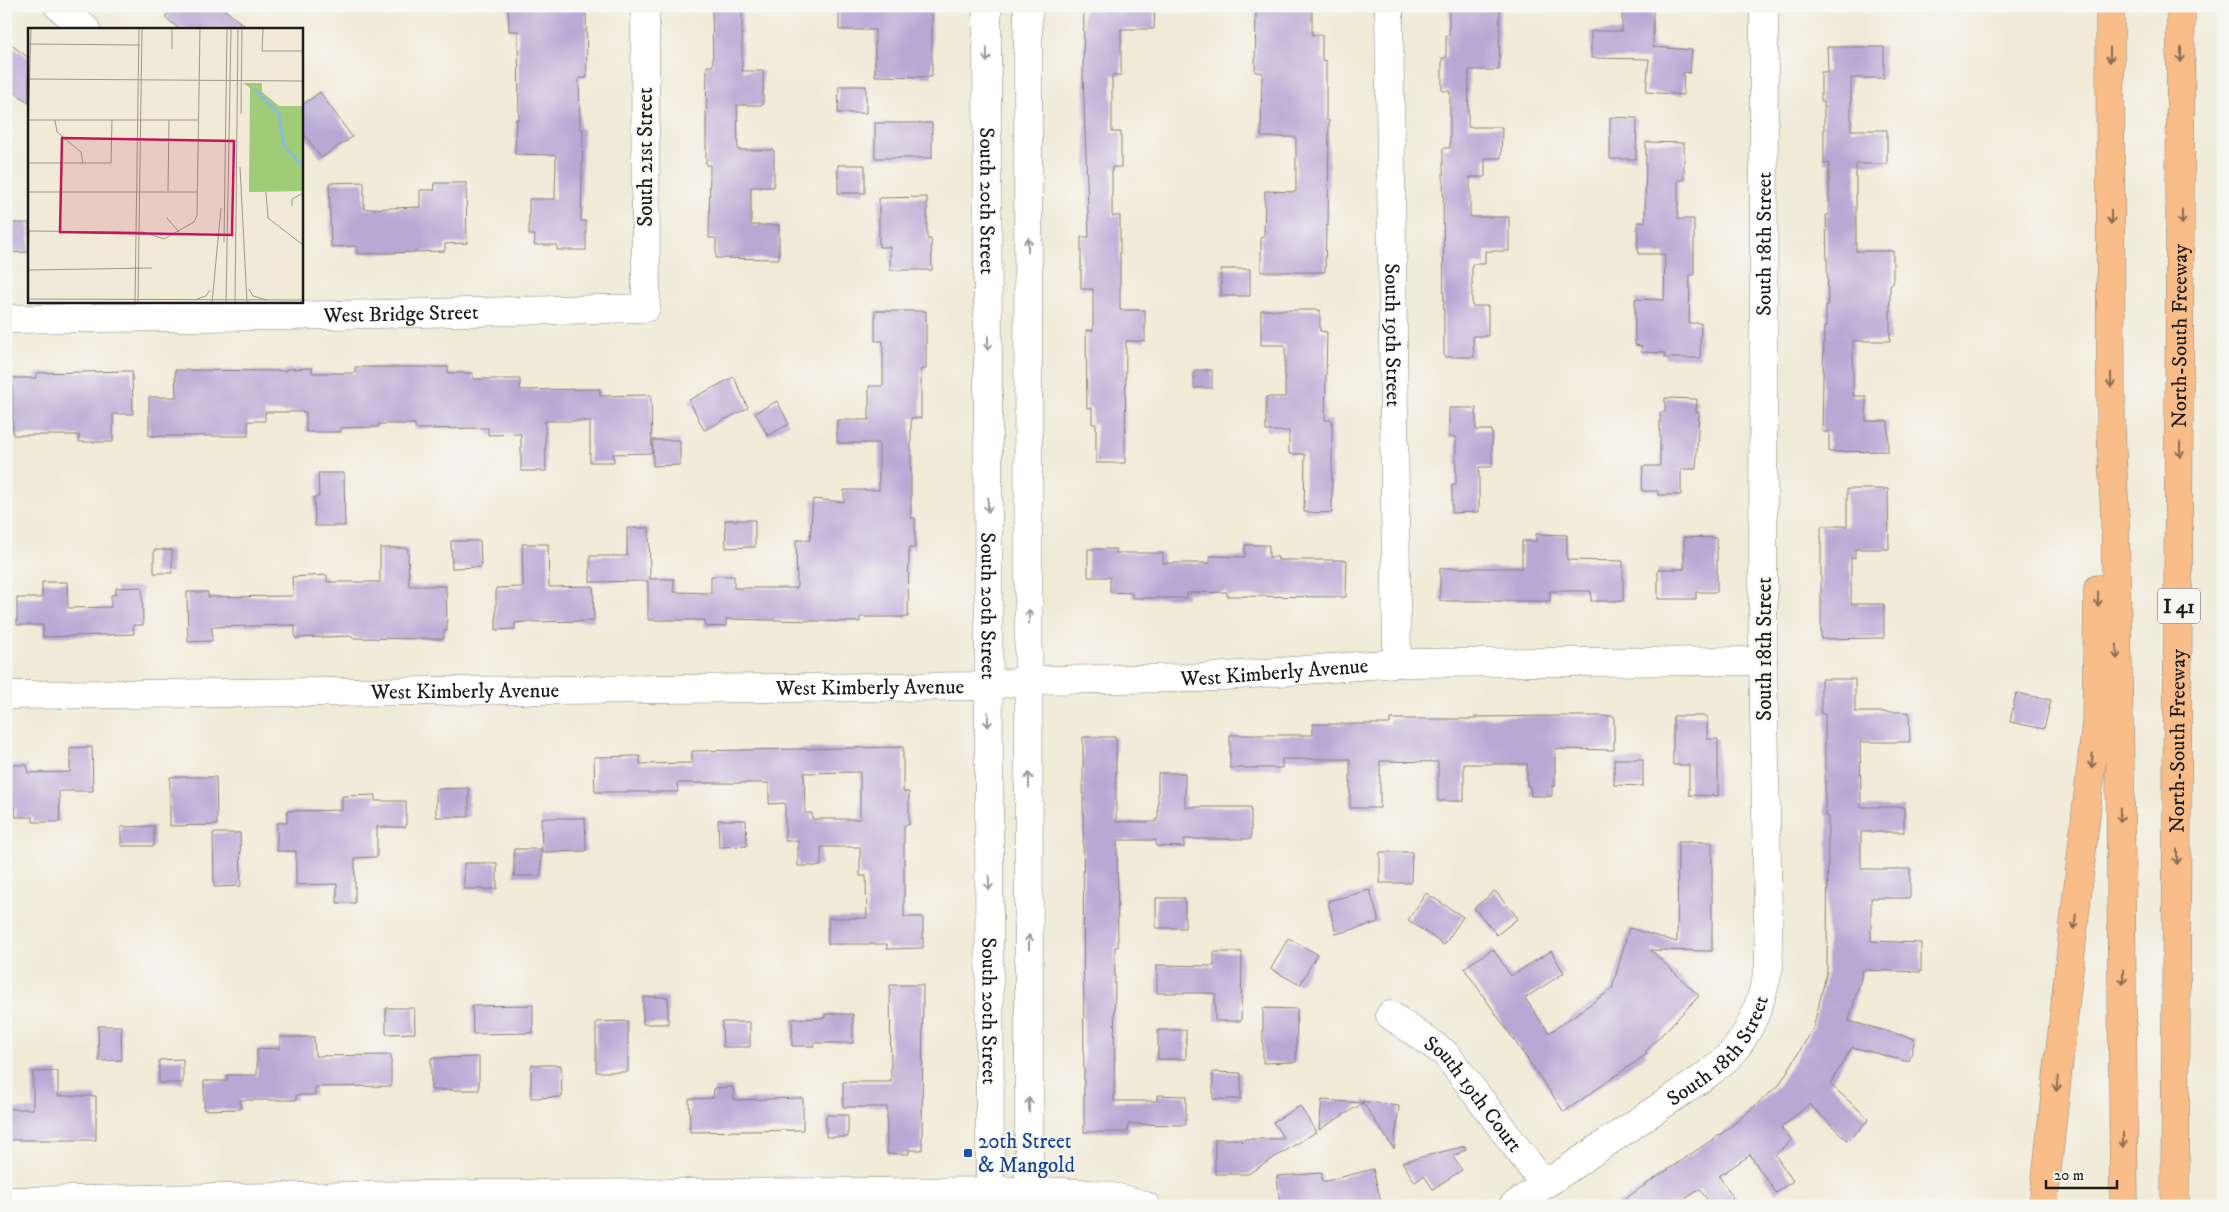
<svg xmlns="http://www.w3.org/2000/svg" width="2229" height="1212" viewBox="0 0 2229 1212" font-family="'IM FELL DW Pica',serif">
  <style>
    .building { fill: #b9a8d4; fill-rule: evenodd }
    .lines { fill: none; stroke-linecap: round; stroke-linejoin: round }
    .minor-casing { stroke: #868379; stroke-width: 29 }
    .highway-casing { stroke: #868379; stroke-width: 29 }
    .minor { stroke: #fff; stroke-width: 28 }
    .highway { stroke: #f8bd89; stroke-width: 28 }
    .oneway { stroke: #999 }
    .oneway2 { stroke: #8a6c52 }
    .transit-dot { fill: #1a4fb4; stroke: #f6f6f2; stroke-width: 2 }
    .labels { text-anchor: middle; stroke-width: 4; stroke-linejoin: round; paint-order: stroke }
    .shield { fill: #f6f6f2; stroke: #5d5d5c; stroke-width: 1 }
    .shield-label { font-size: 20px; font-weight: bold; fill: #1c1c1c }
    .street-label { font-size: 21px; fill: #1c1c1c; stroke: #f6f6f2 }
    .transit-label { font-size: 21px; fill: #164399; stroke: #f6f6f2; text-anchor: start }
    .inset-river { fill: none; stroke: #86b9f4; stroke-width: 2.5 }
    .inset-road { fill: none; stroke: #9b988c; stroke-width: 1 }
    .view { fill: #c2185b; fill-opacity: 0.15; stroke: #c2185b; stroke-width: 2.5 }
    .inset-edge { fill: none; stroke: #1c1c1c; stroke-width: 2.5 }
  </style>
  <rect width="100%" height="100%" fill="#f6f6f2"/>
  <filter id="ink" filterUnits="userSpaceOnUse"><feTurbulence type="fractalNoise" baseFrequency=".02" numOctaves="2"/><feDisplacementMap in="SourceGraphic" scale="10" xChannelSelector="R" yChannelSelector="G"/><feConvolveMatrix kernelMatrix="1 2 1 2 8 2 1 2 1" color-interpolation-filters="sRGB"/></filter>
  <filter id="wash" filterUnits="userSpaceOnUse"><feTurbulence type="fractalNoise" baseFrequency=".0096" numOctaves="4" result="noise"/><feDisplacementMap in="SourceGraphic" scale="20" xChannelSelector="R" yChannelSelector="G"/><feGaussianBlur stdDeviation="1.12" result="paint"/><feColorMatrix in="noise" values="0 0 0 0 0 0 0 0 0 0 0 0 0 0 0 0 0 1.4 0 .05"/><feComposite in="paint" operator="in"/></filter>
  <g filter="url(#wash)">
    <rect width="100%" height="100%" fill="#f0ead6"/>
    <g id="blocks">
      <path class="building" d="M174,6H220L248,29H179L165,17Z
        M508,6H586L587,78H579L580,128L583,129L581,221H586V250H557V245H534L535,235H529V199H555L556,155L515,154L516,119H519L518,31H509Z
        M712,6H742V71H763V105H737L738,150H774V187H751V225H779V259L716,258V238H709L710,165H706V124L707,66H713Z
        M932,6V77L875,76V30H839V7Z
        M1084,6H1155L1154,29H1121V75H1112V132H1121V167H1112V216H1120V310H1145V341H1126L1125,463H1096V424H1092V408H1087L1086,330L1093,331V289H1081V237H1089L1083,75Z
        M1256,6H1312V35H1322V60L1326,61V120H1329L1328,226H1326L1325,272H1261V237L1264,238L1265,191L1296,192V137H1261L1262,72H1255Z
        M1449,6H1500L1499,70H1469L1468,127H1502L1501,158H1485V177H1470V217H1509V251H1485V264H1472V306H1488V336H1473L1474,357H1444L1443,148H1450V91H1442V58H1446V35L1449,36Z
        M1622,6H1653V47L1692,50L1690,73L1684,72L1683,95L1646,92L1649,59L1591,58V31H1622Z
        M6,41L29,58V103L6,86Z
        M1827,47H1884V78H1851V130H1887V164H1856V251H1893V284H1890V341H1853V396H1866V421H1888V451L1829,452V432H1822L1824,327H1826V305H1828L1826,215H1829V163L1824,164V101H1821V72H1828Z
        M839,86H866V113H838Z
        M320,92L352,137L321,158L301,130V106Z
        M1610,117L1637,118L1636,159H1610Z
        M875,123H932V158H875Z
        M1646,142L1684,143V180H1678V219H1694V275H1690L1689,323H1701L1700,358H1665V353L1641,352L1642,346L1635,345V299L1664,300L1665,254H1638V222H1645Z
        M838,165H865V193H838Z
        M364,182V209L420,207V190H435L434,183H466L467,243L445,244V251L357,254V246L331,247L329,183Z
        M927,197V239H931L932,270H890V247H879V198Z
        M7,223H29V252L8,253Z
        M1221,269H1250V296H1221Z
        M1261,310H1320V331L1327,332L1325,420H1332V513L1304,512L1305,454H1289V431H1266V397H1285V345H1261Z
        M875,311H926V369H921V418H911V518H915V548H909L908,617H860V622L726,619V626L705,627V620H648V581L590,582V556H627V528H649L650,579H674V592L711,593V576H734V588H797L796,540H810L813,499L844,502V490H879V443H837V420H869V386H883V341H875Z
        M355,367H448V373H473V379H520V390L600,389V396L651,395L652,453L613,454L614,462H590V421H545L546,471H521V434L488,435V428L415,429V424H378V427L340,428V432H306V412H265V421H248V436H149V397H176L175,370L286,371V369L312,368V373H355Z
        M1194,370H1212V388H1194Z
        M132,371L133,414H113V442H79V435H13L12,378H36V373Z
        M734,377L748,408L704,430L689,400Z
        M1665,398L1697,399L1696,412H1699L1696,469H1681V495H1658V491H1642L1643,466H1660V412H1665Z
        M777,401L789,424L768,436L755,413Z
        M1449,408H1476V430H1492V467H1479V512L1452,513V485H1456V437H1449Z
        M653,440H680V465L653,466Z
        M318,473H344L345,526H315L314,497H319Z
        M1847,489H1888L1889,549H1855V558H1851V604H1884V638L1821,639V526H1847Z
        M725,520H755V547L726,548Z
        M1536,534L1567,535V560L1623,561V601H1591V591H1550V601H1440V568H1522V541H1536Z
        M1684,537L1717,538V592H1696V599H1658V569H1684Z
        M451,541H480L481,567L452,568Z
        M522,544H548L549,587L593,586L594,621L525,622L515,623V629L496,630V588L523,587Z
        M1245,545H1269V557H1278V560H1347L1346,597L1227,596V592L1187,593V598H1132V593L1110,592V577H1088V549H1116V553H1163V563H1210V556L1245,557Z
        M380,548H408L409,586H446L447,631H444V639L352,638V636L295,638V625L212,627V641L188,642L187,592H208V597L293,596L292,577L327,575V582H380Z
        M154,550H172V573H154Z
        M42,582H67L68,608L111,607V595L116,594V588L142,587L143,625H133L134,634L43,637V625H17V598H42Z
        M1821,679H1855V712H1909L1910,742H1860L1861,807H1904V832H1861V869H1910V898H1871V941L1921,943V972L1863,970L1849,1021L1915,1039L1909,1062L1852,1047L1830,1084L1869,1119L1848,1141L1809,1104L1781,1128L1792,1140L1775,1155L1793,1181L1776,1193L1750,1155L1719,1176L1738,1206H1711L1700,1189L1675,1206H1614L1728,1129L1779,1085L1813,1029L1827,971L1828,816H1825V714H1821Z
        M2016,693L2051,700L2044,729L2010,722Z
        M1561,716H1614V750L1555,749V786H1552V796H1531L1530,786H1527V764H1464V801H1438V762L1380,761V808H1350V759H1282V768H1230V735H1313V724H1390V719H1475V717Z
        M1673,716H1707V739H1718V796L1689,795V765H1673Z
        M1083,737H1116V822H1156V819H1158V773H1185V807H1251V839H1184V847L1156,846V840H1117L1118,947H1115L1114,1101H1157V1095L1186,1096V1125L1128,1124V1132H1084Z
        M92,747L93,791H59L60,822H33V817H15L16,808H6V765H27L28,773L70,772V748Z
        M903,747V792H909V825H904V917H923V948L887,949V944H828V918H867L866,876H860V847H821V866H798V841H785V803L769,804V783H677L678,792H595L594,757L640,756V764L692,763V751ZM860,772V819H812V813H805L804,773Z
        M1614,759H1643V786L1614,785Z
        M170,777H216L217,825L170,826Z
        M469,788V817H436V789Z
        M375,795V801H406V827H377V857L355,858V903H337V884L296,885V851H277V823H287V811L342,810V796Z
        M541,818H585L586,851L542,852Z
        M718,820H746L747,846L719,847Z
        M154,826V846H121V827Z
        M213,833H240L241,886L214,887Z
        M1678,842H1712V951L1651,950L1699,996L1645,1052L1647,1054L1564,1112L1464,968L1493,949L1511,976L1551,951L1564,973L1525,998L1549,1033L1612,989L1629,928L1677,942Z
        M514,849H541V876H514Z
        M1380,852H1412L1411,883H1380Z
        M464,863H497V889H464Z
        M1370,890L1379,922L1336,934L1328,901Z
        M1495,891L1518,918L1497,935L1474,908Z
        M1426,893L1463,917L1444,945L1408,920Z
        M1156,898H1185V928H1156Z
        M1288,938L1317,954L1300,985L1271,969Z
        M1214,952H1242L1241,1021H1215V993H1157V965L1214,966Z
        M890,985H923L922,1150H909V1154H887V1107H843V1082H891Z
        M643,997H668V1024H643Z
        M533,1005V1033L473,1034L472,1006Z
        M386,1008H414L415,1033L386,1034Z
        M1263,1008L1297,1009L1296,1062L1263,1063Z
        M825,1014H853V1043H814V1046H792V1019L825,1018Z
        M628,1021V1072H596V1022Z
        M722,1022H750V1047H723Z
        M98,1026H121L122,1060L99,1061Z
        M1158,1030H1186V1059H1158Z
        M280,1037H314L315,1056L391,1055V1086L315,1087V1095H296V1100H240L241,1109L204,1110V1081H227V1075H257V1049L280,1048Z
        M479,1057V1090H431V1058Z
        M183,1059V1083H159V1060Z
        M531,1065H561L562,1097L531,1098Z
        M58,1071V1096H96V1140H6V1109H33V1072Z
        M1213,1072L1241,1073V1099H1213Z
        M733,1087L734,1099L736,1100L803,1098V1130L690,1132L689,1099L713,1098L714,1088Z
        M1322,1100L1363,1103L1362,1101L1399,1106L1394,1149L1363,1103L1319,1130Z
        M1300,1106L1316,1132L1248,1174H1215V1139H1241V1142L1245,1139H1284L1273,1122Z
        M826,1115H848V1137H826Z
        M1465,1146L1466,1149L1453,1157L1462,1170L1433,1189L1424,1176L1415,1182L1402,1162Z
        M1373,1169L1382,1206H1354V1203L1280,1206L1277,1176L1322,1173V1182Z"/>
    </g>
  </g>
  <g filter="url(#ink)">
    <use href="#blocks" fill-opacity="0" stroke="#868379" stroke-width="1"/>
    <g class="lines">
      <g class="minor-casing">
        <g id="minor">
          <path d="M58,6L86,29"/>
          <path id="s1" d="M987,6L990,1206"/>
          <path d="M1028,6L1029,1206"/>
          <path id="s2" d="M1389,6L1397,663"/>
          <path id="s3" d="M6,319L287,316L646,308L645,6"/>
          <path id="s4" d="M6,695L988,686L1029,680L1200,678L1397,663L1763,661"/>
          <path id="s5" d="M1390,1015L1446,1054L1544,1184"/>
          <path d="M6,1201L485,1194L1029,1191C1068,1192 1110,1192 1146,1206"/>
          <path id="s6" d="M1513,1206L1701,1079C1710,1072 1720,1065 1728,1057C1752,1033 1762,999 1769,967L1763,661L1764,6"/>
        </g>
      </g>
      <g class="highway-casing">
        <g id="highway">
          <path d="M2110,6L2111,429L2115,520L2120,769L2124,1206"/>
          <path d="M2043,1206L2096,723L2098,589"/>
          <path id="s7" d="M2175,1206L2181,6"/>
        </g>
      </g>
      <use href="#minor" class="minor"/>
      <use href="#highway" class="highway"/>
    </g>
    <defs><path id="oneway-shaft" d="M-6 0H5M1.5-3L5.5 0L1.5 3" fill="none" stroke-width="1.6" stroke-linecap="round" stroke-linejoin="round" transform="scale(1.25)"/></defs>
    <g class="oneway">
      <use href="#oneway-shaft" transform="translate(987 55) rotate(90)"/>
      <use href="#oneway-shaft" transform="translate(1028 245) rotate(-90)"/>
      <use href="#oneway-shaft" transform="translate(988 343) rotate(90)"/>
      <use href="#oneway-shaft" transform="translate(988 505) rotate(90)"/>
      <use href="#oneway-shaft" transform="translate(1029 617) rotate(-90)"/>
      <use href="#oneway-shaft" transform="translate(988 720) rotate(90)"/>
      <use href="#oneway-shaft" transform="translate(1029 780) rotate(-90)"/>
      <use href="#oneway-shaft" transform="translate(989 883) rotate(90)"/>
      <use href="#oneway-shaft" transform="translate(1029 942) rotate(-90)"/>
      <use href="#oneway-shaft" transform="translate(1029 1105) rotate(-90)"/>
    </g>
    <g class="oneway2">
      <use href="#oneway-shaft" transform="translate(2110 55) rotate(90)"/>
      <use href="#oneway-shaft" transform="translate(2181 55) rotate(90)"/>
      <use href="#oneway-shaft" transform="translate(2111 217) rotate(90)"/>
      <use href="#oneway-shaft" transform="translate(2182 217) rotate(90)"/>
      <use href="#oneway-shaft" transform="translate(2111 380) rotate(90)"/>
      <use href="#oneway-shaft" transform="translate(2180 450) rotate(90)"/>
      <use href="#oneway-shaft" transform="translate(2098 599) rotate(91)"/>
      <use href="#oneway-shaft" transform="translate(2117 652) rotate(89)"/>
      <use href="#oneway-shaft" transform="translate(2092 761) rotate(96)"/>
      <use href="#oneway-shaft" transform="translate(2120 815) rotate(89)"/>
      <use href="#oneway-shaft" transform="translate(2177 857) rotate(90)"/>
      <use href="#oneway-shaft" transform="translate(2075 922) rotate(96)"/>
      <use href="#oneway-shaft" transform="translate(2123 977) rotate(90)"/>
      <use href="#oneway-shaft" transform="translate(2057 1084) rotate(96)"/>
      <use href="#oneway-shaft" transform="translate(2123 1140) rotate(90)"/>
    </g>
  </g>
  <rect class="transit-dot" x="963" y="1148" width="10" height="10" rx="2.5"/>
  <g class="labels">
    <rect class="shield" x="2158" y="588.5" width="42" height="35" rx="4"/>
    <g class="shield-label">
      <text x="2179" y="613">I 41</text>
    </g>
    <g class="street-label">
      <text transform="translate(645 157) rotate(-90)" y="7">South 21st Street</text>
      <text dy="7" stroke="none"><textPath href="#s1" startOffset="195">South 20th Street</textPath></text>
      <text dy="7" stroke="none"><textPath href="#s6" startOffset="1085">South 18th Street</textPath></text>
      <text dy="7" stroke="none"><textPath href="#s3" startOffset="395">West Bridge Street</textPath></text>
      <text dy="7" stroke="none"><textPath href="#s2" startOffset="329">South 19th Street</textPath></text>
      <text dy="7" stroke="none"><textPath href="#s7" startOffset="870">North-South Freeway</textPath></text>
      <text dy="7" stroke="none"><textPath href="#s1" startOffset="600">South 20th Street</textPath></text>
      <text transform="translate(1764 649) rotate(-90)" y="7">South 18th Street</text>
      <text dy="7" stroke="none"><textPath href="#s4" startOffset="1269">West Kimberly Avenue</textPath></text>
      <text dy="7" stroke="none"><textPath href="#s4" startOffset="864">West Kimberly Avenue</textPath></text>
      <text dy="7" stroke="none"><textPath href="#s4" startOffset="459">West Kimberly Avenue</textPath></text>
      <text dy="7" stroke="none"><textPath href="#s7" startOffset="465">North-South Freeway</textPath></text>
      <text dy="7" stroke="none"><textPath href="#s1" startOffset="1005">South 20th Street</textPath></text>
      <text dy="7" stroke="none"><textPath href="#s6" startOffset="260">South 18th Street</textPath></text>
      <text dy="7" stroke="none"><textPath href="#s5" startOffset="116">South 19th Court</textPath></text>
    </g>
    <g class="transit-label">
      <text x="978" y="1148">20th Street<tspan x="978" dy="24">&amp; Mangold</tspan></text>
    </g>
  </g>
  <g transform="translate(28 28)">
    <rect width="275" height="275" fill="#f0ead6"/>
    <path d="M215,55H234V64L251,78H275V163L221,164L222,60Z" fill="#a0cb77"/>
    <path class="inset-river" d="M226,60L251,86L256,118L275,138"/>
    <path class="inset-road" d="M235,0L234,23H275M0,16L112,17M144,21V0M0,51L275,53M213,86L214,0M0,92H170M27,92L29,104L53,124L55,135M0,107L3,0M0,135H83L84,92M212,139L219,275M140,163L141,92M0,164H169M238,164L240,190L275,217M264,178V171L275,165M139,190L151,204M0,203L115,204L136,211L166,194L169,187L172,0M196,214L199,0M0,237L1,203M0,242L124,240M221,261L225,268L239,272M0,271L275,272M169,271L178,268L182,262M107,275L111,0M110,275L114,0M184,275L193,180M198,275L203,0M207,275L210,0"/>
    <path class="view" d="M34,110L206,113L204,207L32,204Z"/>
    <rect width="275" height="275" class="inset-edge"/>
  </g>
  <rect width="2229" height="1212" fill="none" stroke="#f6f6f2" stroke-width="25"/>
  <path d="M2046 1180v8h71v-8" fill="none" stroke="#1c1c1c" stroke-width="2.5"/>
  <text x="2054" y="1180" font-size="15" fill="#1c1c1c" stroke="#f6f6f2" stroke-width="4" paint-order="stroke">20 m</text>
</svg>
